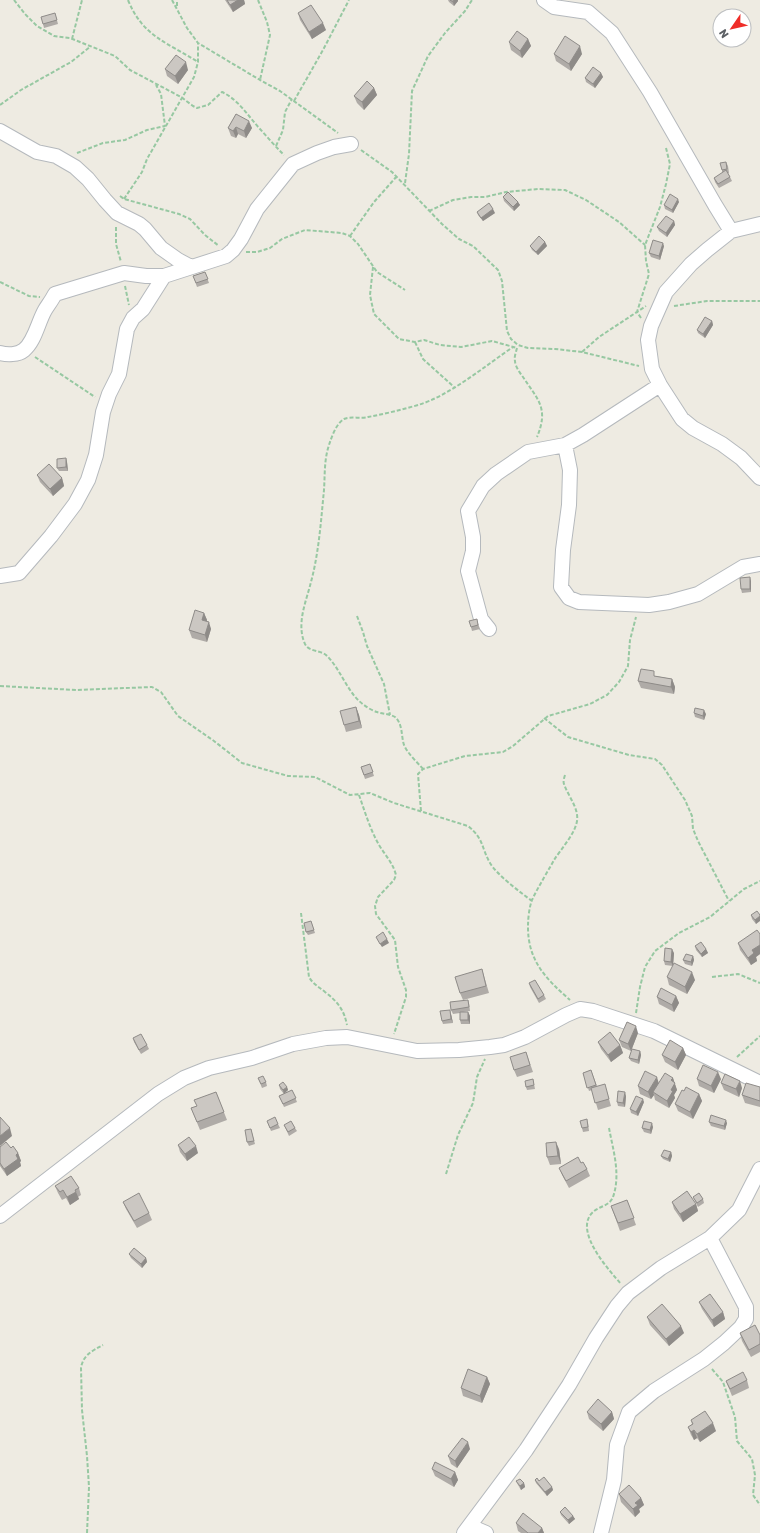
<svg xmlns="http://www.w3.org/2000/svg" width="760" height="1533" viewBox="0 0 760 1533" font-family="Rubik,sans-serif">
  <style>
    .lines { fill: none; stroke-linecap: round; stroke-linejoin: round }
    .minor-casing { stroke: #b5b9bd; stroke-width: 16 }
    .path { stroke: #97c8a2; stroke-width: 2; stroke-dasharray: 4 2; stroke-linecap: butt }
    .minor { stroke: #fff; stroke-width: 14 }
    .wall { fill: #afaba7 }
    .shaded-wall { fill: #8e8b88 }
    .building { fill: #cbc7c2; stroke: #8e8b88 }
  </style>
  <rect width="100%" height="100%" fill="#eeebe2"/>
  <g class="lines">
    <g class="minor-casing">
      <path id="minor" d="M544,0L554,7L588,12L612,33L650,92L715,205L731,231
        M0,131L37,152L56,156L75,167L88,179L105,200L117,213L139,224L145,229L161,248L178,260L191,267
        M760,224L731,231L707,250L691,264L666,292L651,326L648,340L652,369L660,385L682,419L693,428L722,444L741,458L760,478
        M0,353C7,355 18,355 24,350C35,341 38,322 45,310C48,305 52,300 55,294L124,273L146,276H164L226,256L233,250L241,239L257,209L293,164L317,153L334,147L351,144
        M565,445L570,470L569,505L563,550L561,587L569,598L579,602L649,605L669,602L698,594L743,567L760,564
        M0,576L19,573L51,536L75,504L88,480L96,455L103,412L109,394L119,374L127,329L133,318L143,309L164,276
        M489,629L481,619L468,571L473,551V537L468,511L483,486L496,474L528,452L565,445L583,435L660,385
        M0,1216L158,1094L184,1078L209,1068L252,1058L293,1044L326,1038L347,1037L417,1051L459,1050L490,1047L504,1045L525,1037L566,1015L580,1009L593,1011L654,1031L760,1083
        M470,1526L486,1533
        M464,1533L526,1450L569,1385L596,1338L617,1306L628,1293L661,1268L710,1238L739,1210L760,1169
        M601,1533L614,1480L617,1445L629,1412L654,1391L704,1359L724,1343L741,1327L746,1319V1307L710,1238"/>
    </g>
    <path class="path" d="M14,0L25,14L37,26L54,36L70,38L115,56L130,70L181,97L193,106L197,108L208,105L222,92C239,100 248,116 260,129C268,138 276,147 284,155
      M128,0C143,37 167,42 198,62
      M172,0L187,28L198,43L260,80L280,91L338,133
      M258,0L267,22L270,35L260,80
      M177,6V0
      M72,39L82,0
      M294,101L323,50L349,0
      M0,105L21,90L71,62L91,46
      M276,146L283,130L285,112L292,99
      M361,150L392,172L442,224L459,239L473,246L498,270L502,281L507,331L511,339L518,345L528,348L555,349L582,352L639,366
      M77,153L103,143L125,140L147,130L165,126L161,94L156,85
      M405,183L409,154L412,91L428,56L445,33L465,11L472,0
      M120,196L124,199L179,214L190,219L205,235L219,246
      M124,199L142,172L147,159L194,77L198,62V43
      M429,211L453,200L471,197H485L506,192L538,189L565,190L586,200L619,222L645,245
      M116,227V244L121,262
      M350,236L374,202L397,176
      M246,252H257L270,248L282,239L305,230L342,233L350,236L358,244L377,272L405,290
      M373,267L370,295L374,314L399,339L415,342L424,340L440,345L461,347L492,341L517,348
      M0,282L29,296L40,297
      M125,286L129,305
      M674,306L707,301H760
      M641,318L637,312L649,274L646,261L645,245L660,207L666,184L670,164L666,148
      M415,342L423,359L454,387
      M517,348C516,352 514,357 515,361C515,366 520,373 523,377C538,400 549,408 537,437
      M582,352L599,337L646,306
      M35,357L95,397
      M357,616L363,632L367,646L384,684L390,715
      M0,686L76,690L152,687L161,692L178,716L214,741L242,763L288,776L315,777L350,795L370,793L394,803L468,826C484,839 481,847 490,863C497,875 520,892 532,901
      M544,718L568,737L629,755L655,759L662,765L685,800L692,816L693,829L698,841L729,901
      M423,769C417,762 408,754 404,745C401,736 403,724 395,717C390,714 383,714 377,712C373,711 368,708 364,705C347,693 341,669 326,655C320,650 309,652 305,644C296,624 306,602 311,582C319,552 321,520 324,490C325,475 324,460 329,445C332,436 336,424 344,419C350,416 361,419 368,417C384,414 401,410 418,405C449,396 485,366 513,347
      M565,775C564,778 563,782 564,784C568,796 579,808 577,821C575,834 561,849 554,860C547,873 538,887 532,900C529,908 528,919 528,927C528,961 546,979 570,1000
      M359,795C365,812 370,829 379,845C385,855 393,863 396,875L394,880L378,897L375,906L376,914L395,940L398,967L406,990V997L394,1034
      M421,811L418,774L423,769L465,756L503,752L513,746L548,716L590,704L607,695L619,682L628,666L630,640L636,617
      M301,913L309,977C313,984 319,987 325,992C338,1002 344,1010 347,1025
      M712,977L738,974L760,983
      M636,1013L640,987L645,967L655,951L679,933L710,917L744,889L760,881
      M737,1057L760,1036
      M609,1128C613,1150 621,1174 613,1197C609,1207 598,1206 592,1213C574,1232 609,1270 621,1284
      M446,1174L458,1135L473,1103L477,1077L485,1059
      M712,1369L723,1382L735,1417L737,1441L752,1459L755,1475L753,1495L760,1505
      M87,1533L89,1487L87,1456L82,1410L81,1368C83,1355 92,1351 103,1345"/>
    <use href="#minor" class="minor"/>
  </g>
  <path class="wall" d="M225,0H244L245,4L233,12Z
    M448,0H458V1L454,6L449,2Z
    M55,13L58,24L44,28L43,24Z
    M298,13L326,30L312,39L300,20Z
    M528,39L531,46L522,58L511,50L509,42Z
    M554,54H582L571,71L556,61Z
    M165,69L188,70L178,84L167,76Z
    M601,73L603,77L595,88L586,82L585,78Z
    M374,88L377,95L364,110L357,103L354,96Z
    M236,114L252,128L246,138L238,134L236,138L231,136L228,128Z
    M726,162L728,166L729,173H728L732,181L719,188L715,182L714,178L722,173V170Z
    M503,197L518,202L520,205L514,211L504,201Z
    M679,202L673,213L665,209L664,205Z
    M477,212L495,213L483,221L478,215Z
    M674,221L675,225L667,237L659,231L657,227Z
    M545,242L547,246L538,255L532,250L530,246Z
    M664,246L660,260L651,257L649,253Z
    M205,272L209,283L197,287L193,276Z
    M712,321L713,325L705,338L698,333L697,330Z
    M66,458L67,462L68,471H59L57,468Z
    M37,475L62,478L64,486L53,496L40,482Z
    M751,581V592L742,593L741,589Z
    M204,613L207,620V621L211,629L207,642L192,638L189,630Z
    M478,623L480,629L472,631L471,627Z
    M656,676L672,679L675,687L674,694L641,688L638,681Z
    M356,707L359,715L362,728L346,732L344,725Z
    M694,713L706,714L704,720L695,717Z
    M370,764L374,776L365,779L361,767Z
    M751,915H760L756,924L752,919Z
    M311,921L315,933L308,935L306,932Z
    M760,934V954L756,957L757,961L751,965L740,950L738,943Z
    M695,946L706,949L708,953L702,957L696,950Z
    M674,953L673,966L665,965L664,961Z
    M693,956L694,960L692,966L685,964L683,960Z
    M482,969L489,993L463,1000L460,993Z
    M667,977L695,980L687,994L669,985Z
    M529,983L544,995L546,999L539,1003L530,987Z
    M676,996L679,1003L674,1012L659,1004L657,997Z
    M468,1000L469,1003L470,1011L463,1012H468L470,1016V1024H461L460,1020V1013L453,1014L451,1010Z
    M451,1014L453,1023L443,1024L442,1021Z
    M638,1033L631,1051L622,1047L619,1040Z
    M133,1038L147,1045L149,1049L141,1054L134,1042Z
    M598,1042L620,1045L623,1053L611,1062L601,1049Z
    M683,1048L686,1055L678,1070L665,1062L662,1055Z
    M640,1051L641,1055L639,1064L631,1061L629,1058Z
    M526,1052L533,1072L517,1077L514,1070Z
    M591,1070L597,1086L607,1092L611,1106L598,1110L592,1090L589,1091L583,1073Z
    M258,1078L266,1082L267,1086L262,1088Z
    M673,1078L677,1090L674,1095L675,1098L669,1108L655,1100L654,1095L651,1099L640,1094L638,1086L659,1083Z
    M533,1079L535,1089L527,1090L526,1087Z
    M697,1079H721L714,1093L699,1086Z
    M721,1083L742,1088L739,1097L724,1090Z
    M279,1085L287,1087L288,1090L284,1093L292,1090L297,1102L284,1107L279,1096L284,1094L280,1089Z
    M760,1087V1107L745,1103L742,1095Z
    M684,1091L699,1094L702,1101L693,1119L678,1111L675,1104Z
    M216,1092L227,1120L200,1130L191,1108L197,1106Z
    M626,1096L625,1107L618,1106L617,1102Z
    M644,1102L638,1116L631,1113L630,1109Z
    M267,1121L278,1124L280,1128L271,1131Z
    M709,1122L727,1123L725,1130L711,1126Z
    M588,1123L589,1131L583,1132L582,1128Z
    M284,1125L295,1128L297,1131L289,1136Z
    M653,1127L651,1134L644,1132L642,1128Z
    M251,1129L255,1144L249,1146L247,1142Z
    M178,1145L198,1153L187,1161L180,1152Z
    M0,1147L11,1148L18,1153L21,1161L20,1162L21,1166L7,1176L0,1166Z
    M559,1149L561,1164L550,1165L547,1157Z
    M671,1152L672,1156L670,1162L663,1159L661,1156Z
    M581,1163L587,1169L590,1176L569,1188L562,1175L559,1168Z
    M55,1186L79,1188L81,1195L78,1197L79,1199L70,1205L66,1198L62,1200L58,1193Z
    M693,1197L703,1199L704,1203L698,1207Z
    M627,1200L636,1225L620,1231L611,1206Z
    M123,1202L149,1213L152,1220L137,1228L126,1209Z
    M672,1202L696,1204L698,1211L683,1222L674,1209Z
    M129,1254L146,1258L147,1262L142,1268L131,1258Z
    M699,1302L723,1312L725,1319L714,1327L702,1309Z
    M647,1317L684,1333L669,1346L650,1325Z
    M740,1333L760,1335V1352L751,1357L742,1341Z
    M487,1377L490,1384L482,1403L463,1396L461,1388Z
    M747,1380L749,1388L732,1396L726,1381Z
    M587,1412H612L614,1419L603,1431L589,1419Z
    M691,1420L716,1431L700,1442L697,1438L694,1440L691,1435L688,1427L692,1424Z
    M470,1449L457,1468L451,1464L448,1456Z
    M432,1469L455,1472L458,1480L454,1487L435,1476Z
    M535,1480L539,1481L552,1487L553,1490L547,1496L536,1483Z
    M516,1481L524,1483L525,1487L521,1490L518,1485Z
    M619,1494L641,1498L644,1505L639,1509L640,1512L635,1517L621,1502Z
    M560,1512L573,1516L575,1519L569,1524L561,1515Z
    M516,1523L542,1528L544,1533H521L518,1531Z"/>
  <path class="shaded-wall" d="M238,0H244L245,4L233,12L230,5Z
    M454,0H458V1L454,6L453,2Z
    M323,23L326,30L312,39L309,32Z
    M528,39L531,46L522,58L520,51Z
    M580,46L582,54L571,71L569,64Z
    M186,62L188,70L178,84L175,76Z
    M601,73L603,77L595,88L593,84Z
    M374,88L377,95L364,110L362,102Z
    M249,121L252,128L246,138L244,131Z
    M236,127L238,134L236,138L233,131Z
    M678,199L679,202L673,213L672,210Z
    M518,202L520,205L514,211L513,207Z
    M493,209L495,213L483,221L481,218Z
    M674,221L675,225L667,237L666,233Z
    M545,242L547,246L538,255L536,252Z
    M663,243L664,246L660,260L659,256Z
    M712,321L713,325L705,338L703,334Z
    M66,458L67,462L68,471L66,467Z
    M62,478L64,486L53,496L50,489Z
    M750,577L751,581V592L750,589Z
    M204,613L207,620L205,627L202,620Z
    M209,622L211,629L207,642L205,635Z
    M672,679L675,687L674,694L671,687Z
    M356,707L359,715L362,728L359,721Z
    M704,710L706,714L704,720L703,716Z
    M760,916V921L756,924L755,920Z
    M387,939L389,943L382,947L380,944Z
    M760,945V954L756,957L757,961L751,965L748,958L752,950Z
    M672,949L674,953L673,966L671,962Z
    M706,949L708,953L702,957L701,954Z
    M693,956L694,960L692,966L691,962Z
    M692,972L695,980L687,994L685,987Z
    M676,996L679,1003L674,1012L672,1005Z
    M450,1010L451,1014L453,1023L451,1019Z
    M468,1012L470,1016V1024L468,1020Z
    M636,1026L638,1033L631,1051L628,1044Z
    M620,1045L623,1053L611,1062L608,1055Z
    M683,1048L686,1055L678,1070L675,1062Z
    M640,1051L641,1055L639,1064L638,1060Z
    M718,1072L721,1079L714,1093L711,1086Z
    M657,1077L659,1084L653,1092L654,1095L651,1099L648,1092Z
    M673,1078L677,1090L674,1095L675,1098L669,1108L667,1101L671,1090V1080Z
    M740,1081L742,1088L739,1097L736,1089Z
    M287,1087L288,1090L284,1094L283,1090Z
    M625,1092L626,1096L625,1107L623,1103Z
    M699,1094L702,1101L693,1119L690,1112Z
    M643,1099L644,1102L638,1116L636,1112Z
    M726,1120L727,1123L725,1130L724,1126Z
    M652,1123L653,1127L651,1134L650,1130Z
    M10,1128L12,1136L0,1146V1136Z
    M556,1142L559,1149L561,1164L558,1156Z
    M196,1146L198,1153L187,1161L185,1154Z
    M671,1152L672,1156L670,1162L668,1159Z
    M18,1153L21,1161L20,1162L21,1166L7,1176L4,1169L16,1155Z
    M76,1192L79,1199L70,1205L67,1197Z
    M696,1204L698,1211L683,1222L680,1214Z
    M146,1258L147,1262L142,1268L141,1264Z
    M723,1312L725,1319L714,1327L712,1320Z
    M681,1326L684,1333L669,1346L666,1339Z
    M487,1377L490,1384L482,1403L480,1396Z
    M612,1412L614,1419L603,1431L601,1424Z
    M713,1423L716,1431L700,1442L697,1434Z
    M694,1430L697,1438L694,1440L691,1432Z
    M468,1442L470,1449L457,1468L455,1461Z
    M455,1472L458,1480L454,1487L451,1479Z
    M524,1483L525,1487L521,1490L520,1486Z
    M552,1487L553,1490L547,1496L545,1492Z
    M641,1498L644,1505L639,1509L640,1512L635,1517L633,1509L635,1503Z
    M573,1516L575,1519L569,1524L568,1520Z
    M542,1528L544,1533H538Z"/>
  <path class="building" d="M227,0H238L230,5Z
    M450,0H454L453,2Z
    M311,5L323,23L309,32L298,13Z
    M55,13L57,20L43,24L41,17Z
    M517,31L528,39L520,51L509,42Z
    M565,36L580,46L569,64L554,54Z
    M176,55L186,62L175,76L165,69Z
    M593,67L601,73L593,84L585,78Z
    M367,81L374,88L362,102L354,96Z
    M236,114L249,121L244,131L236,127L233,131L228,128Z
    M726,162L727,169L722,170L720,163Z
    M726,170L730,177L718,184L714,178Z
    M508,192L518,202L513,207L503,197Z
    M670,194L678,199L672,210L664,205Z
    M489,203L493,209L481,218L477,212Z
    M666,216L674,221L666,233L657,227Z
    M539,236L545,242L536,252L530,246Z
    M653,240L663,243L659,256L649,253Z
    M205,272L208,279L196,283L193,276Z
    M705,317L712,321L703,334L697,330Z
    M66,458V467L57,468V459Z
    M49,464L62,478L50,489L37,475Z
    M750,577V589H741L740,578Z
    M195,610L204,613L202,620L209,622L205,635L189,630Z
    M477,619L478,625L471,627L469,621Z
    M641,669L654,671V676L672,679L671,687L638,681Z
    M356,707L359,721L344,725L340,711Z
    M695,708L704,710L703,716L694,713Z
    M370,764L373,772L364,775L361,767Z
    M757,911L760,915V916L755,920L751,915Z
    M311,921L314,930L306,932L304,923Z
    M757,930L760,934V945L752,950L754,953L748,958L738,943Z
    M383,932L387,939L380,944L376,937Z
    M701,942L706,949L701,954L695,946Z
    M665,948L672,949L671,962L664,961Z
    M686,954L693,956L691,962L683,960Z
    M674,963L692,972L685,987L667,977Z
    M482,969L486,986L460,993L455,977Z
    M535,980L544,995L538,999L529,983Z
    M661,988L676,996L672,1005L657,997Z
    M468,1000L469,1007L451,1010L450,1002Z
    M450,1010L451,1019L442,1021L440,1011Z
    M460,1012H468V1020H460Z
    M627,1022L636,1026L628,1044L619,1040Z
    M610,1032L620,1045L608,1055L598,1042Z
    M141,1034L147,1045L139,1050L133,1038Z
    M670,1040L683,1048L675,1062L662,1055Z
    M632,1049L640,1051L638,1060L629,1058Z
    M526,1052L530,1065L514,1070L510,1057Z
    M703,1065L718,1072L711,1086L697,1079Z
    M591,1070L596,1085L587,1088L583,1073Z
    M645,1071L657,1077L648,1092L638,1086Z
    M665,1073L673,1078L671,1080L675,1083L671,1090L673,1091L667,1101L653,1092Z
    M725,1074L740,1081L736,1089L721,1083Z
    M263,1076L266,1082L261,1084L258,1078Z
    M533,1079L534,1085L526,1087L525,1081Z
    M283,1082L287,1087L283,1090L279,1085Z
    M746,1083L760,1087V1101L742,1095Z
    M605,1084L609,1099L595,1103L591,1088Z
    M686,1087L699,1094L690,1112L675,1104L682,1090L684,1091Z
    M292,1090L296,1098L283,1104L279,1096Z
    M618,1091L625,1092L623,1103L617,1102Z
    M216,1092L224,1112L197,1122L191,1108L197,1106L194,1100Z
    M636,1096L643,1099L636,1112L630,1109Z
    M711,1115L726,1120L724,1126L709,1122Z
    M0,1117L10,1128L0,1136Z
    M275,1117L278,1124L270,1128L267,1121Z
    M587,1119L588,1127L582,1128L580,1121Z
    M291,1121L295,1128L288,1132L284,1125Z
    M644,1121L652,1123L650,1130L642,1128Z
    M251,1129L254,1141L247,1142L245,1130Z
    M189,1137L196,1146L185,1154L178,1145Z
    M6,1142L11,1148L13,1146L18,1153L16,1155L18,1159L4,1169L0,1163V1147Z
    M556,1142L558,1156L547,1157L546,1143Z
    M664,1150L671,1152L668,1159L661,1156Z
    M578,1157L581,1163L583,1162L587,1169L566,1181L559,1168Z
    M71,1176L79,1188L75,1190L76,1192L67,1197L63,1190L60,1192L55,1186Z
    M687,1191L696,1204L680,1214L672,1202Z
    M139,1193L149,1213L134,1221L123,1202Z
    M699,1193L703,1199L697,1203L693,1197Z
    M627,1200L634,1218L618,1223L611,1206Z
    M134,1248L146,1258L141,1264L129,1254Z
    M710,1294L723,1312L712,1320L699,1302Z
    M662,1304L681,1326L666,1339L647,1317Z
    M755,1325L760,1335V1344L749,1350L740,1333Z
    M468,1369L487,1377L480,1396L461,1388Z
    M743,1372L747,1380L730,1389L726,1381Z
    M598,1399L612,1412L601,1424L587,1412Z
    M705,1411L713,1423L697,1434L694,1430L691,1432L688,1427L693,1424L691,1420Z
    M462,1438L468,1442L455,1461L448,1456Z
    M435,1462L455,1472L451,1479L432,1469Z
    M544,1477L552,1487L545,1492L535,1480L537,1478L539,1481Z
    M520,1479L524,1483L520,1486L516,1481Z
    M629,1485L641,1498L635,1503L638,1505L633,1509L619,1494Z
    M565,1507L573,1516L568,1520L560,1512Z
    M523,1513L542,1528L538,1533H528L516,1523Z"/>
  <g transform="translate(732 28) rotate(236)"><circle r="19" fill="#ffffff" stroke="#bdbfc1"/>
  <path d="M0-3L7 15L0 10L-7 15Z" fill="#ef2d28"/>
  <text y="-6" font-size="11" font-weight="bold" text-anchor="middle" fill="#5b5f64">N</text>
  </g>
</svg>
